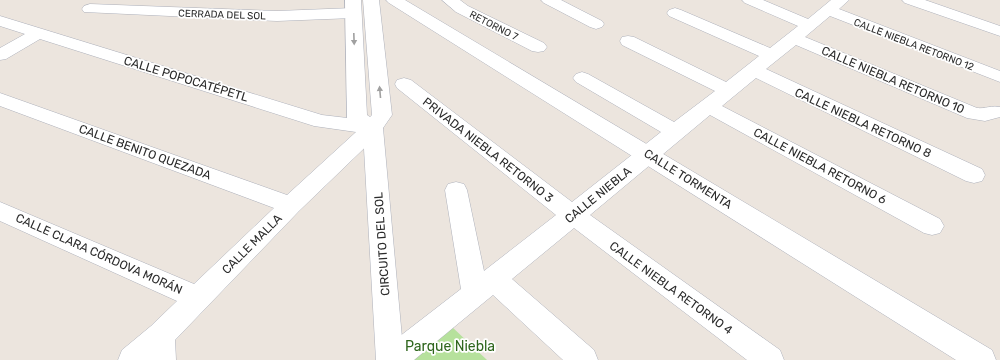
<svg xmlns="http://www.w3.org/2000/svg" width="1000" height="360" viewBox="0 0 1000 360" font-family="Rubik,sans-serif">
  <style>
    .green { fill: #b6e19c }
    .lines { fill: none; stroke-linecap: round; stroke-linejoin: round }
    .street-casing { stroke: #aeb1bb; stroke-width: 1 }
    .secondary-casing { stroke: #aeb1bb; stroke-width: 1 }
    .street { fill: #fff; fill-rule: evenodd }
    .secondary { fill: #fff; fill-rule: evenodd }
    .oneway { fill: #a0a0a0 }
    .labels { text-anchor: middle; stroke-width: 3.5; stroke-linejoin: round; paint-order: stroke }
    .far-street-label { font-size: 10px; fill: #2b2b2b; stroke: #fff }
    .street-label { font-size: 12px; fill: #2b2b2b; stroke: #fff }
    .near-park-label { font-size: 14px; fill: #2f661d; stroke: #fff }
  </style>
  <rect width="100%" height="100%" fill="#ece5de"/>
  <path class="green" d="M451,326L487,360H413Z"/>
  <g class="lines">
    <g class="street-casing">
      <path id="street" d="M442,0H460L468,6L544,43L547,47L544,51L538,52L532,51L456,12Z
        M541,0H561L602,21L604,24L602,27L596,29L590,27L544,3Z
        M742,0H763L808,19L831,0H849L839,9L1000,71V82L830,16L805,37L977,108C985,109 992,105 1000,107V117L985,121L967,118L796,45L766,69L982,169L985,175L982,181L974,183L966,181L756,78L722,106L940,219L944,226L940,233L932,235L924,233L710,115L590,215L780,350L784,360H747L574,228L512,279L594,350L598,360H563L493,295L414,360H378L382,350L461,289L445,190L448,184L456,182L464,184L467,190L484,271L556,215L397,88L395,84L397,80L404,78L411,80L572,202L661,132L576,82L573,78L576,74L582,72L588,74L674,122L715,91L622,45L620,41L622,37L628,36L634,37L726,82L759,56L669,16L667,13L669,10L675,8L681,10L770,48L798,26L745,3Z
        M902,0H925L1000,26V36L905,3Z
        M90,4L277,11L353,8L359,10L361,13L359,16L353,18L277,21L84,12L82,9L84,6Z
        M0,16L322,115L373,121L380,123L383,128L380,133L299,211L175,340L176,360H118L122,350L151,326L177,301L0,221V202L194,284L274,208L0,106V93L287,195L356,132L314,126L40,39L6,59L0,60V48L25,34L0,26Z"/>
    </g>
    <g class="secondary-casing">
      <path id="secondary" d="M345,0H361L367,115L370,117L372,115L363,0H379L392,115L383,128L404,360H376L363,131L350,123L347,118Z
        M386,0H405L992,350L996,360H956L389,3Z"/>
    </g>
    <use href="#street" class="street"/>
    <use href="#secondary" class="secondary"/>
  </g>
  <defs><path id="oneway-solid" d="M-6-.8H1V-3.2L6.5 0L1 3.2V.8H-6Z"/></defs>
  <g class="oneway">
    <use href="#oneway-solid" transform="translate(354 39) rotate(88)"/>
    <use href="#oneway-solid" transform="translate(380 92) rotate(-95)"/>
  </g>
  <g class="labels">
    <g class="far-street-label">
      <text transform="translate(222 14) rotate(2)" y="4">CERRADA DEL SOL</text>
      <text transform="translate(494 25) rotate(27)" y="4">RETORNO 7</text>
      <text transform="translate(914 44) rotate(21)" y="4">CALLE NIEBLA RETORNO 12</text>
    </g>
    <g class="street-label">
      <text transform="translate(186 79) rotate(17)" y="4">CALLE POPOCATÉPETL</text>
      <text transform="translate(893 80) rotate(23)" y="4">CALLE NIEBLA RETORNO 10</text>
      <text transform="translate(863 123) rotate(25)" y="4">CALLE NIEBLA RETORNO 8</text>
      <text transform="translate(488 150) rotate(38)" y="4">PRIVADA NIEBLA RETORNO 3</text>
      <text transform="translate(145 152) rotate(20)" y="4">CALLE BENITO QUEZADA</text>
      <text transform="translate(820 166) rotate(28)" y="4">CALLE NIEBLA RETORNO 6</text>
      <text transform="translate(688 179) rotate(32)" y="4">CALLE TORMENTA</text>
      <text transform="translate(598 195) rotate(-39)" y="4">CALLE NIEBLA</text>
      <text transform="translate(252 244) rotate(-45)" y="4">CALLE MALLA</text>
      <text transform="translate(382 244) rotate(-94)" y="4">CIRCUITO DEL SOL</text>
      <text transform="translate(99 254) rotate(24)" y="4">CALLE CLARA CÓRDOVA MORÁN</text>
      <text transform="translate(671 288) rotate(36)" y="4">CALLE NIEBLA RETORNO 4</text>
    </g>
    <g class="near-park-label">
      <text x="450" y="351">Parque Niebla</text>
    </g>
  </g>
</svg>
